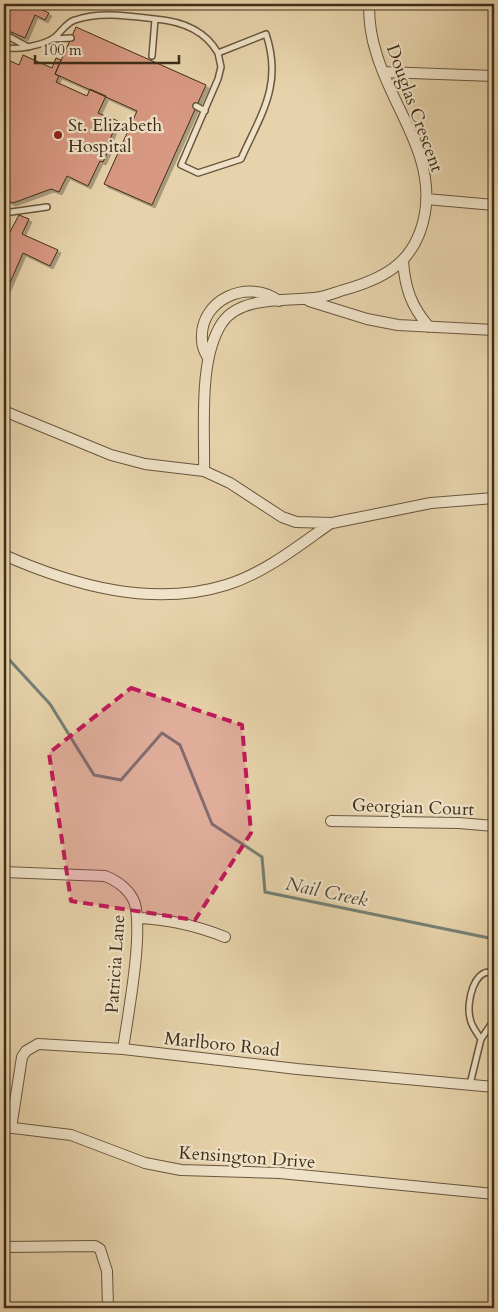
<svg xmlns="http://www.w3.org/2000/svg" width="498" height="1312" viewBox="0 0 498 1312" font-family="Cardo,serif">
  <style>
    .lines { fill: none; stroke-linecap: round; stroke-linejoin: round }
    .stream { stroke: #748074; stroke-width: 3 }
    .building { fill: #d89982; stroke: #3f2e19; filter: url(#shadow) }
    .service-casing { stroke: #69573e; stroke-width: 8 }
    .minor-casing { stroke: #69573e; stroke-width: 12 }
    .service { stroke: #efe2c8; stroke-width: 5 }
    .minor { stroke: #efe2c8; stroke-width: 10 }
    .marked { fill: #c2185b; fill-opacity: 0.2; stroke: #c2185b; stroke-width: 4; stroke-dasharray: 10 6; stroke-linejoin: round }
    .poi-dot { fill: #8f2418; stroke: #efe2c8; stroke-width: 2 }
    .labels { text-anchor: middle; stroke-width: 4.5; stroke-linejoin: round; paint-order: stroke }
    .street-label { font-size: 18px; fill: #3f2e19; stroke: #efe2c8 }
    .poi-label { font-size: 18px; fill: #3f2e19; stroke: #efe2c8; text-anchor: start }
    .water-label { font-size: 19px; font-style: italic; fill: #514937; stroke: #efe2c8 }
  </style>
  <defs>
    <filter id="shadow"><feDropShadow dx="3" dy="3" stdDeviation="0" flood-color="#0004"/></filter>
  </defs>
  <rect width="100%" height="100%" fill="#e7d3ab"/>
  <filter id="stains"><feTurbulence type="fractalNoise" baseFrequency=".004" numOctaves="4"/><feColorMatrix values="0 0 0 0 .2 0 0 0 0 .09 0 0 0 0 .02 0 0 0 .5 -.17"/></filter>
  <radialGradient id="worn" r=".72"><stop offset=".6" stop-color="#630" stop-opacity="0"/><stop offset="1" stop-color="#630" stop-opacity=".3"/></radialGradient>
  <g class="lines">
    <path class="stream" d="M4,654L50,704L94,775L121,780L162,733L180,745L212,824L262,857L265,892L494,939"/>
  </g>
  <path class="building" d="M10,5H40L38,8L49,13L45,20L35,15L25,38L4,29V16Z
    M76,27L206,85L152,205L104,184L137,111L55,74Z
    M23,55L52,68L56,58L61,60L55,74L59,76L56,82L87,96L90,89L106,96L98,113L118,121L106,148L109,149L103,162L100,161L88,186L67,176L59,192L51,189L13,203L4,199V58L19,65Z
    M19,215L29,219L22,234L58,250L50,266L23,253L6,292L4,291V243Z"/>
  <g class="lines">
    <g class="service-casing">
      <path id="service" d="M155,19C180,21 205,30 218,53
        M4,34L28,47
        M266,34C283,85 261,114 241,159L198,173L181,165L218,79L221,67L218,53Z
        M53,39L71,38
        M4,47C15,51 45,45 55,37C61,32 67,22 75,20C100,11 130,16 155,19L152,56
        M196,106L205,111
        M4,213L47,207
        M481,1039C477,1033 471,1026 470,1018C466,1003 474,966 494,973
        M470,1084L481,1039L494,1020"/>
    </g>
    <g class="minor-casing">
      <path id="minor" d="M383,72L494,76
        M426,199L494,205
        M403,261C405,288 411,306 429,327
        M309,301L367,319L398,325L494,330
        M208,358C205,353 202,346 202,340C199,299 249,278 279,301
        M4,411L111,455L145,464L204,471L230,483L282,517L296,522L332,523L431,503L494,498
        M204,471C205,428 198,359 222,323C240,296 286,301 314,298C325,297 336,292 347,289C389,277 417,259 425,213C435,154 391,106 376,52C371,37 369,20 369,4
        M4,555C72,585 152,608 226,585C265,573 298,546 331,523
        M331,821L459,823L494,826
        M4,872L105,876C118,881 131,891 135,904C143,937 128,1014 123,1049
        M137,918C169,919 195,925 225,937
        M5,1127L71,1135L145,1163L181,1170L280,1173L494,1194
        M11,1128L22,1057L26,1051L38,1044L123,1049L297,1069L494,1087
        M4,1247L95,1246L100,1249L107,1271L108,1308"/>
    </g>
    <use href="#service" class="service"/>
    <use href="#minor" class="minor"/>
  </g>
  <path class="marked" d="M131,688L242,725L251,833L195,920L71,901L49,753Z"/>
  <circle class="poi-dot" cx="58" cy="135" r="5"/>
  <g class="labels">
    <g class="street-label">
      <text transform="translate(415 108) rotate(70)" y="6">Douglas Crescent</text>
      <text transform="translate(413 807) rotate(2)" y="6">Georgian Court</text>
      <text transform="translate(115 964) rotate(-86)" y="6">Patricia Lane</text>
      <text transform="translate(222 1044) rotate(6)" y="6">Marlboro Road</text>
      <text transform="translate(247 1157) rotate(4)" y="6">Kensington Drive</text>
    </g>
    <g class="poi-label">
      <text x="68" y="131">St. Elizabeth<tspan x="68" dy="21">Hospital</tspan></text>
    </g>
    <g class="water-label">
      <text transform="translate(327 891) rotate(12)" y="7">Nail Creek</text>
    </g>
  </g>
  <rect width="498" height="1312" fill="none" stroke="#e7d3ab" stroke-width="20"/>
  <rect x="5" y="5" width="488" height="1302" fill="none" stroke="#3f2e19" stroke-width="2.5"/>
  <rect x="10" y="10" width="478" height="1292" fill="none" stroke="#3f2e19"/>
  <path d="M35 55v8h144v-8" fill="none" stroke="#3f2e19" stroke-width="2.5"/>
  <text x="42" y="55" font-size="15" fill="#3f2e19" stroke="#efe2c8" stroke-width="4" paint-order="stroke">100 m</text>
  <rect width="100%" height="100%" filter="url(#stains)"/>
  <rect width="100%" height="100%" fill="url(#worn)"/>
</svg>
